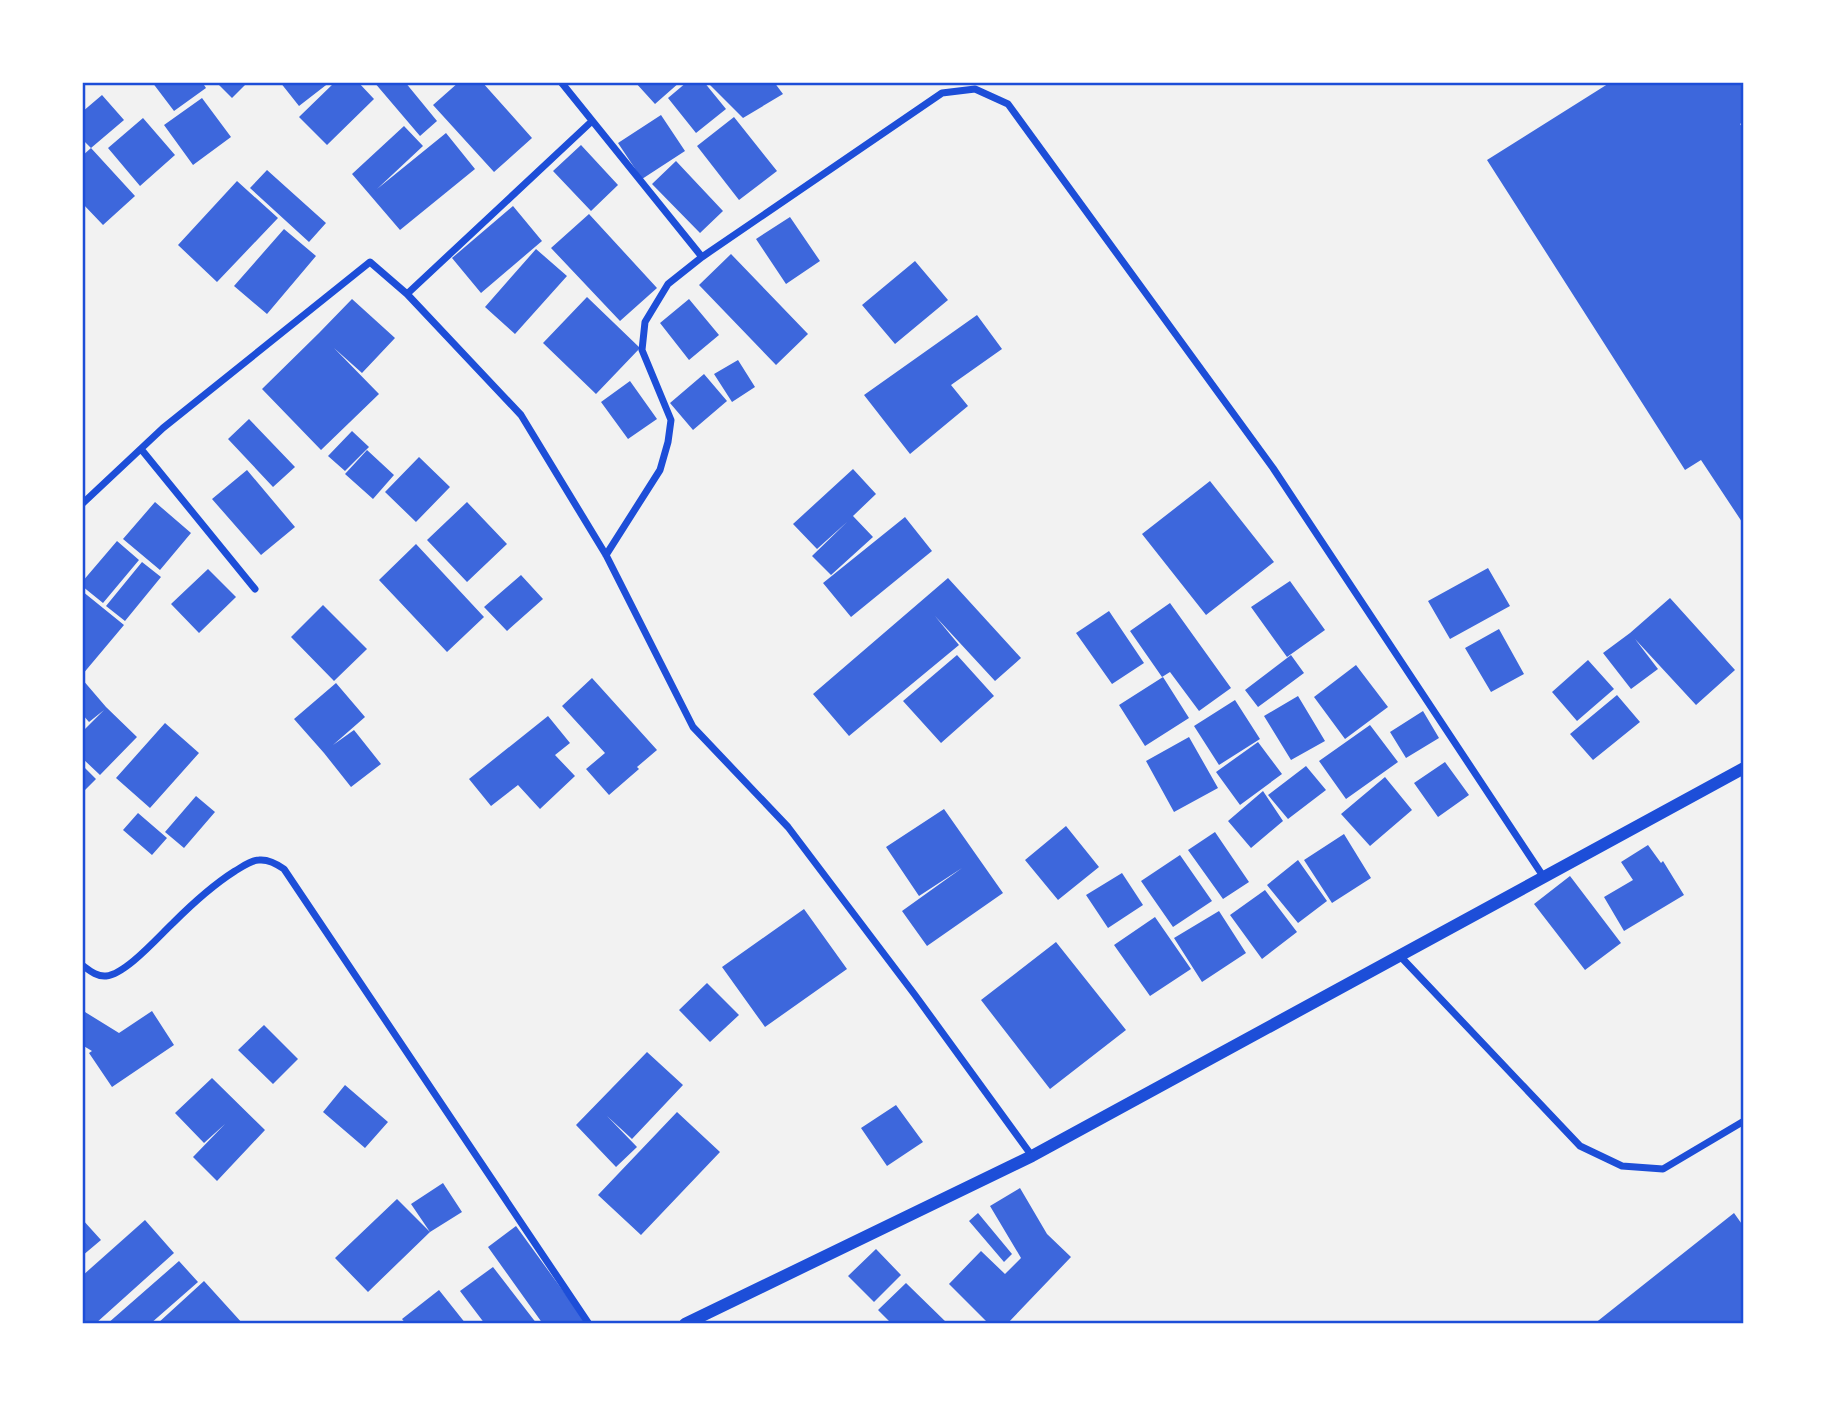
<svg xmlns="http://www.w3.org/2000/svg" width="1826" height="1406" viewBox="0 0 1826 1406" font-family="'Sofia Sans Condensed',sans-serif">
  <style>
    .building { fill: #3d67dc }
    .lines { fill: none; stroke-linecap: round; stroke-linejoin: round }
    .minor { stroke: #1d4ed8; stroke-width: 7 }
    .tertiary { stroke: #1d4ed8; stroke-width: 12 }
    .neatline { fill: none; stroke: #1d4ed8; stroke-width: 2.5 }
  </style>
  <rect width="100%" height="100%" fill="#f2f2f2"/>
  <path class="building" d="M152,82H202L206,88L174,111Z
    M216,82H248L232,98Z
    M280,82H330L299,106Z
    M335,82H358L374,99L327,145L299,117Z
    M374,82H405L437,121L420,136Z
    M459,82H482L532,138L494,172L433,105Z
    M635,82H680L655,104Z
    M687,82H704L726,109L696,133L668,98Z
    M707,82H774L783,94L743,118Z
    M1611,82H1744V121L1740,124L1744,130V525L1701,460L1685,470L1487,160Z
    M102,95L124,120L91,148L135,196L103,225L82,203V156L91,148L82,139V112Z
    M202,98L231,137L193,165L164,125Z
    M661,115L685,151L642,179L618,143Z
    M734,117L777,171L739,200L697,146Z
    M143,118L175,155L140,186L108,148Z
    M404,126L423,146L377,189L446,133L475,169L400,230L352,174Z
    M581,145L618,185L591,211L553,171Z
    M676,161L723,211L700,233L652,184Z
    M267,170L326,223L309,242L250,188Z
    M237,181L278,218L217,282L178,245Z
    M513,206L542,241L481,293L452,258Z
    M589,214L657,288L620,321L551,248Z
    M790,217L820,261L786,284L756,239Z
    M284,229L316,256L267,314L234,286Z
    M536,249L567,276L515,334L485,307Z
    M731,254L808,334L776,365L699,285Z
    M915,261L948,300L895,344L862,305Z
    M587,297L640,348L596,394L543,343Z
    M352,299L395,338L362,373L334,348L379,394L321,450L262,389L319,333Z
    M689,299L719,335L689,360L660,323Z
    M977,315L1002,349L951,385L968,406L910,454L864,395Z
    M738,360L755,387L732,402L714,374Z
    M704,374L727,401L693,430L670,403Z
    M630,381L657,419L628,439L601,402Z
    M249,419L295,467L273,487L228,439Z
    M352,431L369,447L345,471L328,456Z
    M367,450L394,475L373,499L345,474Z
    M419,457L450,487L416,522L385,492Z
    M853,469L876,494L853,516L873,537L831,575L812,556L847,522L817,549L793,524Z
    M247,470L295,527L261,555L212,499Z
    M1210,481L1274,562L1206,615L1142,534Z
    M155,502L191,533L160,570L123,539Z
    M467,502L507,544L467,582L427,540Z
    M905,517L932,551L851,617L823,583Z
    M117,541L139,560L103,603L82,586V582Z
    M416,544L484,617L447,652L379,580Z
    M142,562L161,577L125,621L106,606Z
    M1488,568L1510,606L1450,639L1428,601Z
    M208,569L236,597L199,633L171,604Z
    M521,575L543,599L507,631L484,607Z
    M948,578L1021,658L995,681L935,616L959,645L849,736L813,694Z
    M1290,581L1325,630L1287,657L1251,607Z
    M82,591L124,625L82,675Z
    M1670,598L1735,670L1696,705L1635,639L1658,669L1631,689L1603,653L1630,633Z
    M1170,603L1231,688L1199,711L1170,672L1162,677L1130,631Z
    M323,605L367,649L334,681L291,637Z
    M1109,611L1144,663L1112,684L1076,633Z
    M1499,629L1524,674L1491,692L1465,648Z
    M957,655L994,696L941,743L903,701Z
    M1291,655L1304,673L1258,707L1245,690Z
    M1588,660L1614,689L1577,721L1552,692Z
    M1356,665L1388,707L1345,739L1314,697Z
    M1163,677L1189,718L1145,746L1119,705Z
    M592,678L657,750L637,767L639,769L609,795L586,769L605,753L562,706Z
    M82,679L106,707L137,737L100,775L82,758V732L104,710L89,722L82,714Z
    M336,683L365,717L333,745L354,730L381,764L351,787L324,753L294,719Z
    M1617,695L1640,722L1593,760L1570,734Z
    M1298,696L1325,741L1291,760L1264,716Z
    M1235,700L1260,739L1219,765L1194,726Z
    M1423,711L1439,738L1406,758L1390,732Z
    M548,716L570,743L555,755L575,776L540,809L518,785L491,806L469,779Z
    M165,723L199,753L150,808L116,778Z
    M1370,725L1398,762L1346,799L1319,761Z
    M1189,737L1218,788L1174,812L1146,761Z
    M1258,742L1282,774L1240,805L1216,772Z
    M1445,762L1469,795L1438,817L1414,783Z
    M82,765L96,779L82,793Z
    M1306,766L1326,790L1288,819L1268,795Z
    M1385,777L1412,810L1370,846L1341,814Z
    M1263,791L1283,821L1251,848L1228,821Z
    M196,796L215,812L184,848L165,832Z
    M944,809L1003,893L927,946L902,911L962,868L919,896L886,847Z
    M138,813L167,838L152,855L123,830Z
    M1066,826L1099,867L1058,900L1025,860Z
    M1215,832L1249,882L1223,899L1188,850Z
    M1344,834L1371,878L1332,903L1304,860Z
    M1648,845L1661,863L1663,861L1684,895L1624,931L1604,897L1633,880L1621,862Z
    M1180,855L1212,901L1173,927L1141,881Z
    M1298,860L1327,901L1298,923L1267,885Z
    M1122,873L1143,905L1108,928L1086,895Z
    M1570,876L1621,943L1585,970L1534,904Z
    M1265,890L1297,932L1262,959L1230,915Z
    M804,909L847,969L765,1027L722,967Z
    M1219,911L1246,953L1202,982L1174,938Z
    M1155,917L1191,969L1150,996L1114,945Z
    M1056,942L1126,1030L1050,1089L981,1000Z
    M707,983L739,1015L710,1042L679,1010Z
    M152,1011L174,1045L112,1087L89,1053L92,1051L82,1045V1016L85,1012L119,1033Z
    M264,1025L298,1059L273,1084L238,1050Z
    M647,1052L683,1085L632,1139L607,1116L637,1147L616,1167L576,1125Z
    M212,1078L265,1130L217,1181L193,1157L225,1124L204,1143L175,1113Z
    M345,1085L388,1122L365,1148L323,1112Z
    M896,1105L923,1142L887,1166L861,1128Z
    M677,1112L720,1152L641,1235L598,1195Z
    M443,1183L462,1212L430,1232L368,1292L335,1258L397,1199L430,1232L411,1204Z
    M1020,1188L1047,1234L1071,1257L1007,1324H989L949,1284L981,1251L1005,1274L1021,1258L990,1206Z
    M978,1213L1012,1254L1004,1262L969,1221Z
    M1734,1213L1744,1227V1324H1594Z
    M82,1219L101,1240L82,1256Z
    M145,1220L174,1253L95,1324H82V1276Z
    M516,1226L587,1324H543L488,1247Z
    M876,1249L901,1275L874,1302L848,1276Z
    M179,1261L198,1282L150,1324H107Z
    M493,1267L537,1324H485L460,1291Z
    M204,1281L243,1324H157Z
    M906,1283L948,1324H892L878,1310Z
    M439,1290L466,1324H406L402,1319Z"/>
  <g class="lines">
    <path class="minor" d="M561,82L702,257
      M407,294L591,122
      M141,449L255,589
      M82,504L163,428L370,262L407,294L521,415L606,555L693,727L788,827L915,995L1032,1156
      M606,555L660,470L668,442L671,420L642,350L645,322L668,284L702,257L942,93L975,89L1008,104L1273,468L1543,876
      M1400,956L1580,1146L1622,1166L1663,1169L1744,1121
      M82,965C89,970 97,977 106,976C126,974 158,937 173,923C191,905 213,885 235,871C242,867 251,860 259,860C269,859 277,864 284,869L589,1324"/>
    <path class="tertiary" d="M685,1324L1032,1156L1744,768"/>
  </g>
  <rect width="1826" height="1406" fill="none" stroke="#ffffff" stroke-width="168"/>
  <rect x="84" y="84" width="1658" height="1238" class="neatline"/>
</svg>
